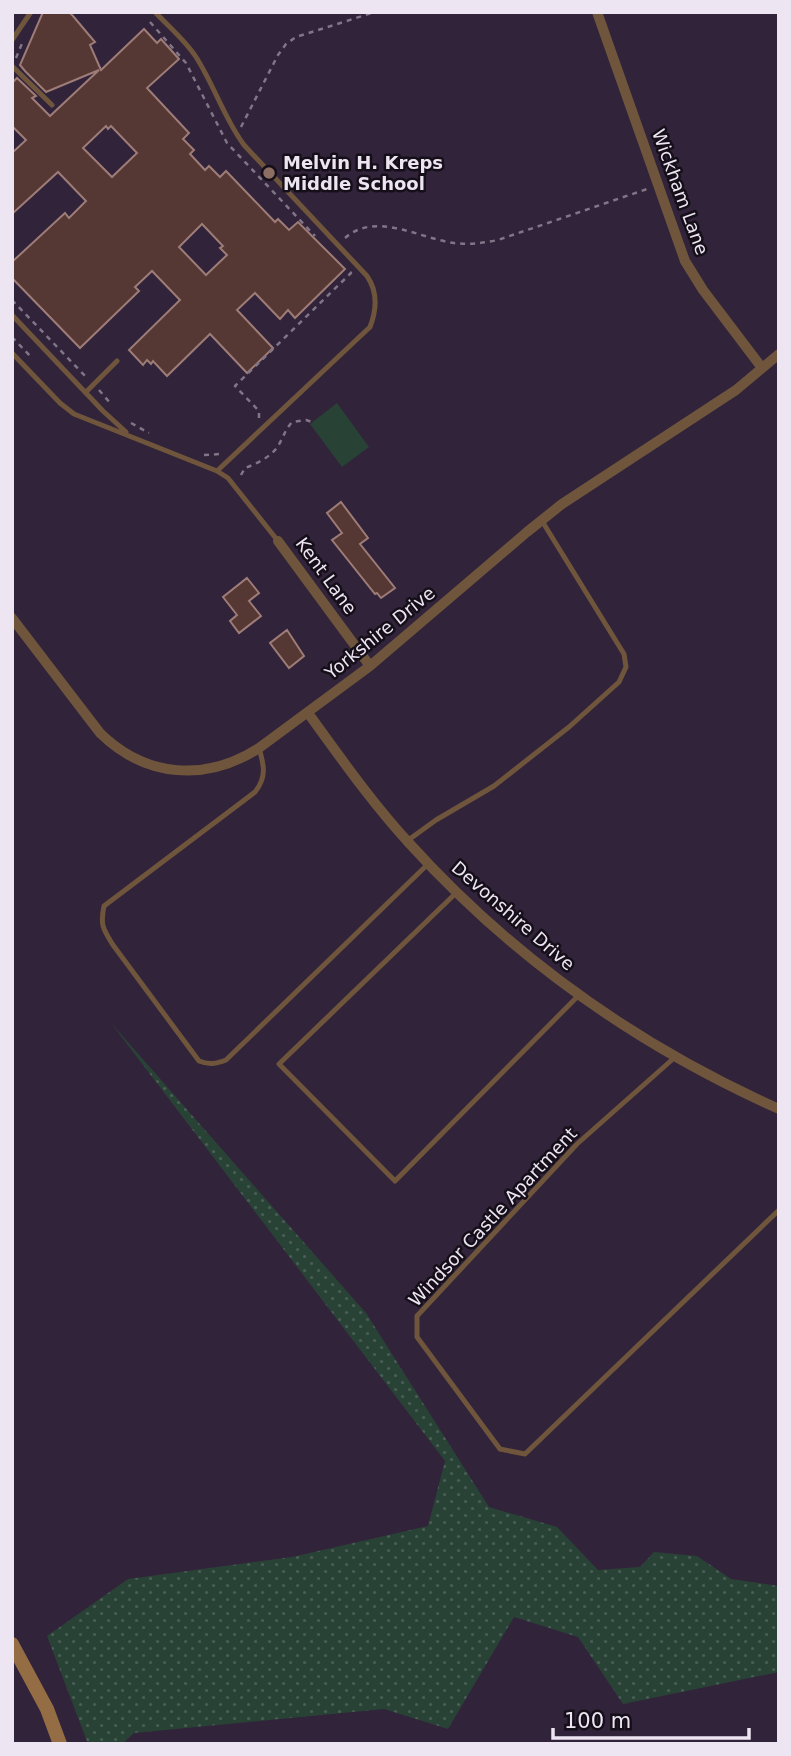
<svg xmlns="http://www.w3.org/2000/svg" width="791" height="1756" viewBox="0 0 791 1756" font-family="'DejaVu Sans',sans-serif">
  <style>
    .grass { fill: url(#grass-dots) }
    .pitch { fill: #294236 }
    .building { fill: #553734; stroke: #9e7c77; stroke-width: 2; fill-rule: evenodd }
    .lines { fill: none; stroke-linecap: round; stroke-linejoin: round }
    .path { stroke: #817588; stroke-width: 2.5; stroke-dasharray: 5 5; stroke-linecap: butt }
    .lane { stroke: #6f553c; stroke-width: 5 }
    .street { stroke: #6f553c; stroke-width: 10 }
    .secondary { stroke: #956d44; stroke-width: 14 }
    .education-dot { fill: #8d6e63; stroke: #150f19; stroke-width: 2.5 }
    .labels { text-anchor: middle; stroke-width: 5; stroke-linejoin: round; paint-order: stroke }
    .poi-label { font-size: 18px; font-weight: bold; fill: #eee5f3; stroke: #150f19; text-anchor: start }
    .street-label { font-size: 18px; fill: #eee5f3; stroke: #150f19 }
  </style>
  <defs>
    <pattern id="grass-dots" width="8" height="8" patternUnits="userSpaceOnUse" patternTransform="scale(1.75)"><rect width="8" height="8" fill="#294236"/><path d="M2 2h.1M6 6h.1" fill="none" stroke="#485d54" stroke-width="1.8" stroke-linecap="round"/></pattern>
  </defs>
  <rect width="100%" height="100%" fill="#312339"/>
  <path class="grass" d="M111,1023L366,1313L489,1507L557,1527L598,1570L640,1567L654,1552L697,1556L731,1579L779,1586V1672L623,1704L578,1637L514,1617L448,1729L384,1709L134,1733L122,1744H88L47,1636L128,1579L292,1557L428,1526L445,1461Z"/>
  <path class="pitch" d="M337,403L369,447L342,467L310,424Z"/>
  <path class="building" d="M43,12H69L73,16L95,42L90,45L101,70L144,29L157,43L161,39L179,59L147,88L189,133L183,139L194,150L190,154L205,170L209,166L220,177L226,171L275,222L278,219L289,230L298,222L345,269L295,318L288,310L280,319L255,293L237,310L273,348L247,373L210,334L167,376L153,361L151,364L147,360L143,365L129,350L180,300L152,271L135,287L139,291L80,348L12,278V262L65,213L69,218L86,201L58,172L12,214V153L26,140L12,126V83L17,78L36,96L32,98L50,116L99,70L46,92L25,71L20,65ZM106,126L108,129L111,126L137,153L112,177L83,148ZM202,224L223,246L220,248L227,255L206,275L179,247Z
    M341,502L368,538L360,544L395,588L381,598L377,593L375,594L332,540L342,533L327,513Z
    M247,578L259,593L249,601L261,616L239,633L230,621L237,615L223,597Z
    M287,630L304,656L289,668L270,643Z"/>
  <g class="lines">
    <path class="path" d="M150,22L186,63L227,143L315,236
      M16,58L23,41
      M241,127L278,55L286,44L296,37L375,12
      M345,238C376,211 418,238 454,243C469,245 483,243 498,240L647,189
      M12,300L87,378
      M12,337L32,358
      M99,390L111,404
      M259,418V411L235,386L351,273L349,271
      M131,423L149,433
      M204,455L221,454
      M241,475L245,468C256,464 271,457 278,446C283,438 285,430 292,422L306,420L312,422"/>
    <path class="lane" d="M155,12C169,27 185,40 196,57C214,85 224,118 244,145L367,276C378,292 377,309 370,327L217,471
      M12,40L31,12
      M12,66L52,105
      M12,315L103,411L126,432
      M12,353L60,403L74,414L217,471L228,478L278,541
      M86,392L117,361
      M259,748C264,765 267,777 255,792L104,906C100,925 103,929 113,945L199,1061C209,1065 216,1064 226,1060L428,864
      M407,841L436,820L494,786L569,727L619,682L626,667L624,654L542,521
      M457,892L279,1064L395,1181L578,996
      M674,1058L577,1144L417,1316V1337L500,1449L525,1454L779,1210"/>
    <path class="street" d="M597,12L685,261L703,290L762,368
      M278,541L370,666
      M12,618L100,733C146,778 206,782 259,748L370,666L527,532L562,504L736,390L779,354
      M308,713C340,757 372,803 409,843C513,958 638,1046 779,1109"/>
    <path class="secondary" d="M12,1644L47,1709L60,1744"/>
  </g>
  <circle class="education-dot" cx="269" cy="173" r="7"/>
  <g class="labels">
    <g class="poi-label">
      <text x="283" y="169">Melvin H. Kreps<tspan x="283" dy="21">Middle School</tspan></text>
    </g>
    <g class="street-label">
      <text transform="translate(680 192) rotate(70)" y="6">Wickham Lane</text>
      <text transform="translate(326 576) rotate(54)" y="6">Kent Lane</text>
      <text transform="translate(380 633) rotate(-39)" y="6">Yorkshire Drive</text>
      <text transform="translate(513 916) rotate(41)" y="6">Devonshire Drive</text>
      <text transform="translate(493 1217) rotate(-47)" y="6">Windsor Castle Apartment</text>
    </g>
  </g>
  <rect width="791" height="1756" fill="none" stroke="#eee5f3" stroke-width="28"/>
  <path d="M553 1728v10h196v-10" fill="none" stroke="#eee5f3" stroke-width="3.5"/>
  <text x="564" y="1728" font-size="21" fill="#eee5f3" stroke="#150f19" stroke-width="5" paint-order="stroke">100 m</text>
</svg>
